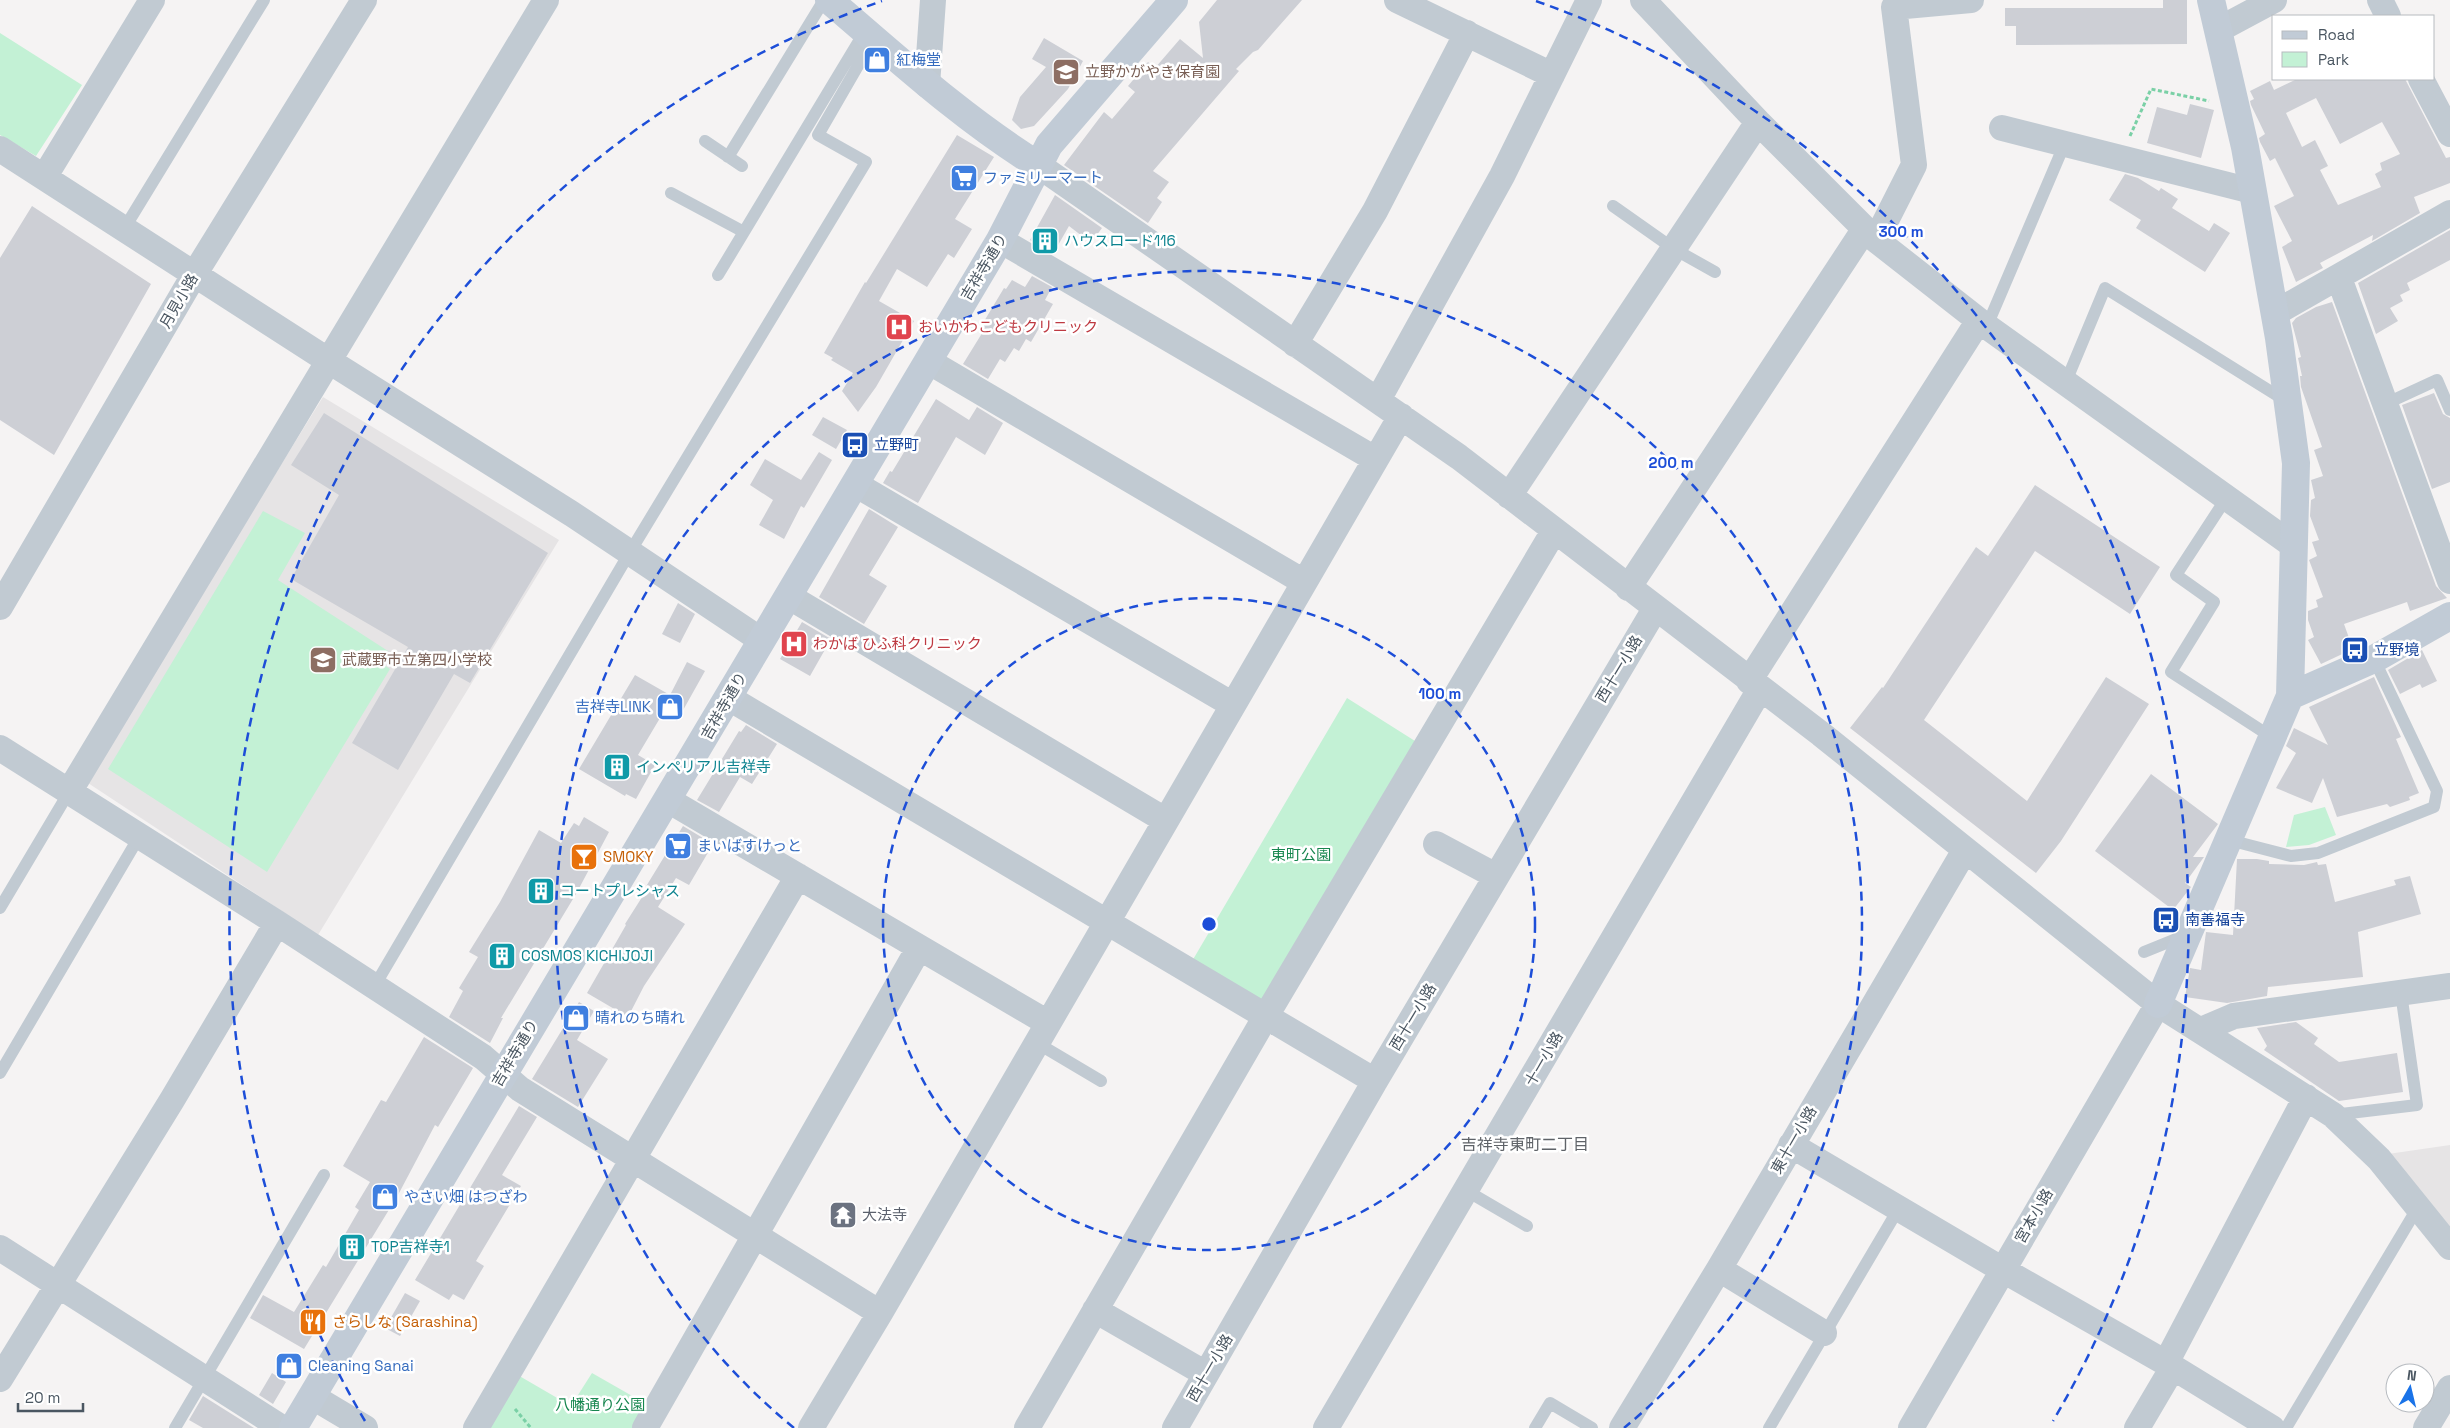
<svg xmlns="http://www.w3.org/2000/svg" width="2450" height="1428" viewBox="0 0 2450 1428" font-family="'Space Grotesk','Noto Sans JP',sans-serif">
  <style>
    .education { fill: #e6e4e5 }
    .green { fill: #c3f1d5 }
    .building { fill: #cdcfd5; fill-rule: evenodd }
    .lines { fill: none; stroke-linecap: round; stroke-linejoin: round }
    .path { stroke: #7ad0a6; stroke-width: 3; stroke-dasharray: 4 2.5; stroke-linecap: butt }
    .lane { stroke: #c1cad2; stroke-width: 12 }
    .street { stroke: #c1cad2; stroke-width: 26 }
    .secondary { stroke: #c1cbd6; stroke-width: 28 }
    .ring { fill: none; stroke: #1d4ed8; stroke-width: 2.5; stroke-dasharray: 9 6 }
    .labels { text-anchor: middle; stroke-width: 5; stroke-linejoin: round; paint-order: stroke }
    .shop-label { font-size: 15px; fill: #366cbe; stroke: #fff; text-anchor: start }
    .education-label { font-size: 15px; fill: #785e54; stroke: #fff; text-anchor: start }
    .culture-label { font-size: 15px; fill: #0d838f; stroke: #fff; text-anchor: start }
    .street-label { font-size: 15px; fill: #4a5661; stroke: #fff }
    .health-label { font-size: 15px; fill: #be3a42; stroke: #fff; text-anchor: start }
    .transit-label { font-size: 15px; fill: #164399; stroke: #fff; text-anchor: start }
    .park-label { font-size: 15px; fill: #17864f; stroke: #fff }
    .food-label { font-size: 15px; fill: #c56008; stroke: #fff; text-anchor: start }
    .worship-label { font-size: 15px; fill: #5b616d; stroke: #fff; text-anchor: start }
    .neighbourhood-label { font-size: 16px; fill: #5f6368; stroke: #fff }
    .centre { fill: #1d4ed8; stroke: #fff; stroke-width: 2.5 }
    .ring-label { font-size: 15px; text-anchor: middle; font-weight: bold; fill: #1d4ed8; stroke: #fff; stroke-width: 5; stroke-linejoin: round; paint-order: stroke }
  </style>
  <rect width="100%" height="100%" fill="#f5f3f3"/>
  <path class="education" d="M323,397L559,540L318,935L85,781Z
    M2450,1145V1231L2388,1154Z"/>
  <path class="green" d="M0,33L82,85L36,156L0,135Z
    M263,511L305,533L278,580L388,651L381,663L390,669L267,872L108,769Z
    M1347,698L1415,741L1256,1011L1188,968Z
    M2325,807L2336,835L2309,845L2286,847L2294,815Z
    M592,1373L648,1405L634,1428H484L516,1374L571,1406Z"/>
  <path class="building" d="M1217,0H1302L1258,50L1253,52L1236,69L1239,71L1153,171L1169,182L1157,198L1162,202L1148,223L1064,165L1104,112L1112,119L1135,92L1128,86L1148,62L1155,68L1180,39L1203,58L1199,22Z
    M2163,0H2187V44L2016,45V26H2005V8H2163Z
    M1044,38L1083,61L1068,89L1034,126L1021,129L1012,120L1020,97L1046,67L1032,59Z
    M2297,79H2405L2446,158L2450,157V183L2414,197L2420,213L2372,241L2373,235L2320,263L2323,268L2296,282L2282,247L2292,241L2274,206L2294,196L2275,158L2270,161L2260,142L2259,138L2265,134L2251,105L2250,101L2254,99L2250,91L2270,81L2274,90ZM2316,98L2340,144L2382,122L2400,154L2380,163L2382,170L2375,174L2381,187L2338,205L2320,170L2328,166L2315,140L2302,147L2286,113Z
    M2190,104L2214,110L2201,158L2147,143L2157,107L2187,115Z
    M957,135L994,157L955,219L972,229L954,258L948,254L927,287L897,269L879,301L914,321L876,387L858,412L842,391L853,373L831,360L833,358L824,353L865,282L866,283Z
    M2125,174L2138,178L2159,191L2161,188L2178,199L2172,208L2209,231L2214,223L2230,233L2205,272L2136,228L2141,220L2109,200Z
    M1055,195L1102,228L1091,243L1069,226L1053,254L1030,240Z
    M32,206L151,284L54,455L0,420V258Z
    M2450,230V260L2407,283L2410,290L2400,295L2403,301L2390,308L2398,321L2376,334L2358,283Z
    M1032,276L1052,287L1045,300L1053,304L1031,342L1026,339L1019,351L1014,348L1005,362L1000,359L988,379L963,364L984,330L980,328L1004,288L1006,289L1012,280L1025,287Z
    M2332,302L2436,586L2447,598L2410,611L2407,602L2344,624L2353,649L2321,664L2308,640L2314,637L2308,620V611L2318,607L2316,600L2323,597L2309,560L2317,556L2312,542L2319,540L2310,516L2311,500L2315,498L2311,480L2323,476L2314,450L2322,447L2301,387L2300,376H2302L2298,358L2301,357L2292,323L2296,318L2316,307Z
    M2434,393L2443,414L2450,418V482L2432,489L2402,405Z
    M936,399L969,420L977,407L1003,423L985,455L956,437L918,503L883,483L890,471L892,472Z
    M324,413L548,553L470,683L454,674L398,770L352,743L408,647L291,579L339,495L291,465Z
    M823,417L847,430L836,449L812,435Z
    M819,452L832,460L804,508L801,506L784,539L759,525L773,500L750,485L765,459L801,480Z
    M2035,485L2160,567L2130,614L2035,551L1924,720L2027,801L2106,677L2149,704L2061,841L2036,873L1850,728L1882,687L1883,688L1976,547L1988,556Z
    M869,509L898,527L869,575L887,586L864,624L819,597Z
    M678,603L695,614L680,643L662,634Z
    M802,622L831,639L810,676L780,659Z
    M2422,650L2437,681L2422,688L2420,684L2400,694L2388,670Z
    M687,662L705,671L677,721L663,713L638,755L655,765L636,799L626,794L625,796L579,769L635,675L670,695Z
    M2374,677L2401,737L2396,739L2419,793L2409,797L2410,800L2390,807L2387,804L2337,817L2323,778L2312,803L2276,788L2296,753L2286,746L2294,728L2328,745L2309,707Z
    M746,725L777,744L752,784L740,777L719,812L697,800L739,731L741,732Z
    M2151,774L2218,824L2193,857H2204L2185,883L2191,887L2173,910L2095,851Z
    M584,817L609,832L576,894L501,1018H503L490,1043L449,1017L463,991L459,988L478,957L469,952L500,902L539,830L561,843L574,823L579,826Z
    M683,826L713,844L689,885L676,878L658,907L685,924L644,986L628,1017L587,993L626,925L625,924L644,894L642,893Z
    M2237,859H2257L2269,861V864L2304,865L2317,862L2318,865L2326,864L2335,902L2396,885L2394,880L2410,876L2421,914L2358,932L2363,977L2268,987L2267,996L2227,1003L2185,997L2190,968L2201,970L2206,932L2233,935Z
    M579,1002L594,1011L577,1040L608,1059L578,1107L532,1079Z
    M2296,1022L2318,1038L2314,1044L2339,1062L2397,1053L2403,1092L2339,1101L2264,1050L2267,1046L2257,1028Z
    M424,1037L473,1068L438,1127L435,1125L398,1195L304,1349L250,1318L263,1295L294,1312L323,1265L326,1267L359,1210L355,1207L370,1182L343,1166L381,1100L386,1102Z
    M519,1106L537,1117L502,1175L521,1186L476,1261L484,1266L464,1300L453,1294L449,1300L415,1280Z
    M405,1293L420,1301L400,1336L385,1328Z
    M272,1373L286,1382L273,1404L259,1395Z
    M203,1396L254,1428H203L189,1420Z"/>
  <g class="lines">
    <path class="path" d="M2130,136L2151,89L2209,101
      M515,1409L531,1428"/>
    <path class="lane" d="M705,141L742,166
      M728,157L824,0
      M671,193L744,232
      M1613,206L1674,249L1715,272
      M124,229L264,0
      M718,275L865,31
      M1982,323L1990,319L2065,143
      M2065,384L2105,288L2286,401
      M2385,404L2437,380L2450,410
      M2227,497L2176,575L2214,602L2171,672L2273,738
      M2229,840L2291,856L2318,853L2434,807L2437,791L2374,659
      M0,908L69,792
      M2144,952L2186,935
      M374,987L630,552L866,162L818,135L874,38
      M1037,1043L1101,1081
      M0,1073L139,837
      M2333,1115L2417,1105L2401,993
      M1467,1191L1527,1226
      M175,1428L324,1175
      M1535,1428L1550,1403L1592,1428
      M1769,1428L1899,1208
      M2286,1428L2418,1207"/>
    <path class="street" d="M1397,0L1552,75
      M1643,0L1758,122L1876,240L1982,323L2294,546
      M2380,0L2388,16
      M2218,30L2274,0
      M2421,79L2450,134
      M927,85L933,0
      M2002,128L2252,191
      M0,149L329,361L572,514L761,640
      M1038,165L1459,457L1821,734L2158,1004L2333,1115L2379,1159L2450,1247
      M45,176L152,0
      M1000,240L1375,459
      M1876,240L1914,165L1894,7L1971,0
      M2339,278L2450,581
      M2275,313L2450,213
      M1295,344L1375,211L1467,33
      M928,361L1304,582
      M1378,400L1502,176L1589,0
      M855,484L1233,705
      M1509,496L1758,122
      M1628,588L1864,230
      M788,596L1165,820
      M0,607L194,275L364,0
      M1749,681L1974,328L1982,323
      M729,698L1375,1081
      M0,748L277,923L483,1057L520,1089L880,1313
      M69,792L546,0
      M668,800L1048,1023
      M1436,844L1496,876
      M2201,1030L2234,1016L2450,986
      M1791,1145L2003,1270L2166,1363L2272,1428
      M0,1248L282,1428
      M1719,1269L1824,1333
      M1095,1310L1206,1374
      M2166,1363L2306,1097
      M0,1379L172,1100L277,923
      M313,1397L365,1428
      M476,1428L798,876
      M645,1428L919,948
      M811,1428L880,1313L1401,416
      M1027,1428L1266,1016L1554,531
      M1175,1428L1375,1081L1655,609
      M1326,1428L1760,689
      M1622,1428L1719,1269L1965,850
      M1911,1428L2158,1004
      M2137,1428L2173,1367
      M2426,1428L2450,1388"/>
    <path class="secondary" d="M829,0C897,58 962,118 1038,165
      M2290,696L2374,659L2450,616
      M2158,1004L2290,696L2296,463L2279,338L2245,147L2211,0
      M293,1428L1000,240L1049,145L1174,0"/>
  </g>
  <g class="ring">
    <circle cx="1209" cy="924" r="326"/>
    <path d="M794 1428A653 653 0 1 1 1624 1428"/>
    <path d="M365 1421A979 979 0 0 1 882 1M1536 1A979 979 0 0 1 2053 1421"/>
  </g>
  <defs>
    <g id="shop-square" transform="scale(1.4375)"><rect x="-9" y="-9" width="18" height="18" rx="4" fill="#3f7fe0" stroke="#fff"/><path d="M-5-2.5h2.3a2.7 3.5 0 0 1 5.4 0H5L5.5 6h-11ZM-1.5-2.5h3a1.5 2.3 0 0 0-3 0Z" fill="#fff"/></g>
    <g id="school-square" transform="scale(1.4375)"><rect x="-9" y="-9" width="18" height="18" rx="4" fill="#8d6e63" stroke="#fff"/><path d="M0-5L7-2L0 1L-7-2ZM-4 1L0 2.5L4 1V4Q0 6-4 4Z" fill="#fff"/></g>
    <g id="supermarket-square" transform="scale(1.4375)"><rect x="-9" y="-9" width="18" height="18" rx="4" fill="#3f7fe0" stroke="#fff"/><path d="M-6-5.5h2.5l.6 2H6L4.5 2H-2.5L-4.4-4H-6ZM-1.5 3.2a1.3 1.3 0 1 0 .1 0ZM3 3.2a1.3 1.3 0 1 0 .1 0Z" fill="#fff"/></g>
    <g id="building-square" transform="scale(1.4375)"><rect x="-9" y="-9" width="18" height="18" rx="4" fill="#0f9aa8" stroke="#fff"/><path d="M-4-6H4V6H1V3H-1V6H-4ZM-2.5-4.3h1.7v1.8h-1.7ZM.8-4.3h1.7v1.8H.8ZM-2.5-1h1.7V.8h-1.7ZM.8-1h1.7V.8H.8Z" fill="#fff"/></g>
    <g id="hospital-square" transform="scale(1.4375)"><rect x="-9" y="-9" width="18" height="18" rx="4" fill="#e0444e" stroke="#fff"/><path d="M-5-5h3v3.5h4V-5h3V5h-3V1.5h-4V5h-3Z" fill="#fff"/></g>
    <g id="bus-square" transform="scale(1.4375)"><rect x="-9" y="-9" width="18" height="18" rx="4" fill="#1a4fb4" stroke="#fff"/><path d="M-5-6H5V4H4V6H2V4H-2V6H-4V4H-5ZM-3.5-4V0h7V-4ZM-3.5 1.2v1.5H-2V1.2ZM2 1.2v1.5H3.5V1.2Z" fill="#fff"/></g>
    <g id="bar-square" transform="scale(1.4375)"><rect x="-9" y="-9" width="18" height="18" rx="4" fill="#e8710a" stroke="#fff"/><path d="M-6-5H6L.8 .8V4.5H3.5V6h-7V4.5H-.8V.8Z" fill="#fff"/></g>
    <g id="temple-square" transform="scale(1.4375)"><rect x="-9" y="-9" width="18" height="18" rx="4" fill="#6b7280" stroke="#fff"/><path d="M0-6L5-2H3V0L6.5 2.5H4V6H1.5V3h-3V6H-4V2.5H-6.5L-3 0V-2H-5Z" fill="#fff"/></g>
    <g id="restaurant-square" transform="scale(1.4375)"><rect x="-9" y="-9" width="18" height="18" rx="4" fill="#e8710a" stroke="#fff"/><path d="M-5-6h1v4h1v-4h1v4h1v-4h1v5L-1.5 .5V6h-2V.5L-5-1ZM5-6V6H3V1.5H1.5Q1.5-4 5-6Z" fill="#fff"/></g>
  </defs>
  <g fill-rule="evenodd">
    <use href="#shop-square" x="877" y="60"/>
    <use href="#school-square" x="1066" y="72"/>
    <use href="#supermarket-square" x="964" y="178"/>
    <use href="#building-square" x="1045" y="241"/>
    <use href="#hospital-square" x="899" y="327"/>
    <use href="#bus-square" x="855" y="445"/>
    <use href="#hospital-square" x="794" y="644"/>
    <use href="#bus-square" x="2355" y="650"/>
    <use href="#school-square" x="323" y="660"/>
    <use href="#shop-square" x="670" y="707"/>
    <use href="#building-square" x="617" y="767"/>
    <use href="#supermarket-square" x="678" y="846"/>
    <use href="#bar-square" x="584" y="857"/>
    <use href="#building-square" x="541" y="891"/>
    <use href="#bus-square" x="2166" y="920"/>
    <use href="#building-square" x="502" y="956"/>
    <use href="#shop-square" x="576" y="1018"/>
    <use href="#shop-square" x="385" y="1197"/>
    <use href="#temple-square" x="843" y="1215"/>
    <use href="#building-square" x="352" y="1247"/>
    <use href="#restaurant-square" x="313" y="1322"/>
    <use href="#shop-square" x="289" y="1366"/>
  </g>
  <g class="labels">
    <g class="shop-label">
      <text x="896" y="65">紅梅堂</text>
      <text x="983" y="183">ファミリーマート</text>
      <text x="651" y="712" text-anchor="end">吉祥寺LINK</text>
      <text x="697" y="851">まいばすけっと</text>
      <text x="595" y="1023">晴れのち晴れ</text>
      <text x="404" y="1202">やさい畑 はつざわ</text>
      <text x="308" y="1371">Cleaning Sanai</text>
    </g>
    <g class="education-label">
      <text x="1085" y="77">立野かがやき保育園</text>
      <text x="342" y="665">武蔵野市立第四小学校</text>
    </g>
    <g class="culture-label">
      <text x="1064" y="246">ハウスロード116</text>
      <text x="636" y="772">インペリアル吉祥寺</text>
      <text x="560" y="896">コートプレシャス</text>
      <text x="521" y="961">COSMOS KICHIJOJI</text>
      <text x="371" y="1252">TOP吉祥寺1</text>
    </g>
    <g class="street-label">
      <text transform="translate(984 267) rotate(-59)" y="5">吉祥寺通り</text>
      <text transform="translate(179 301) rotate(-60)" y="5">月見小路</text>
      <text transform="translate(1619 669) rotate(-59)" y="5">西十一小路</text>
      <text transform="translate(724 706) rotate(-60)" y="5">吉祥寺通り</text>
      <text transform="translate(1413 1017) rotate(-59)" y="5">西十一小路</text>
      <text transform="translate(515 1053) rotate(-59)" y="5">吉祥寺通り</text>
      <text transform="translate(1544 1059) rotate(-60)" y="5">十一小路</text>
      <text transform="translate(1794 1140) rotate(-60)" y="5">東十一小路</text>
      <text transform="translate(2034 1216) rotate(-60)" y="5">宮本小路</text>
      <text transform="translate(1210 1368) rotate(-60)" y="5">西十一小路</text>
    </g>
    <g class="health-label">
      <text x="918" y="332">おいかわこどもクリニック</text>
      <text x="813" y="649">わかば ひふ科クリニック</text>
    </g>
    <g class="transit-label">
      <text x="874" y="450">立野町</text>
      <text x="2374" y="655">立野境</text>
      <text x="2185" y="925">南善福寺</text>
    </g>
    <g class="park-label">
      <text x="1301" y="860">東町公園</text>
      <text x="600" y="1410">八幡通り公園</text>
    </g>
    <g class="food-label">
      <text x="603" y="862">SMOKY</text>
      <text x="332" y="1327">さらしな (Sarashina)</text>
    </g>
    <g class="worship-label">
      <text x="862" y="1220">大法寺</text>
    </g>
    <g class="neighbourhood-label">
      <text x="1525" y="1150">吉祥寺東町二丁目</text>
    </g>
  </g>
  <circle cx="1209" cy="924" r="8" class="centre"/>
  <g class="ring-label">
    <text x="1901" y="237">300 m</text>
    <text x="1671" y="468">200 m</text>
    <text x="1440" y="699">100 m</text>
  </g>
  <rect x="2272" y="15" width="162" height="65" fill="#ffffff" stroke="#b7bbc0"/>
  <rect x="2282" y="31" width="25" height="8" fill="#c1cbd6" stroke="#b7bbc0"/>
  <text x="2318" y="40" font-size="15" fill="#4a5661">Road</text>
  <rect x="2282" y="52" width="25" height="15" fill="#c3f1d5" stroke="#b7bbc0"/>
  <text x="2318" y="65" font-size="15" fill="#4a5661">Park</text>
  <g transform="translate(2410 1388) rotate(8)"><circle r="24" fill="#ffffff" stroke="#b7bbc0"/>
  <path d="M0-4L9 19L0 12L-9 19Z" fill="#1a73e8"/>
  <text y="-8" font-size="14" font-weight="bold" text-anchor="middle" fill="#4a5661">N</text>
  </g>
  <path d="M18 1403v8h65v-8" fill="none" stroke="#4a5661" stroke-width="2.5"/>
  <text x="25" y="1403" font-size="15" fill="#4a5661" stroke="#ffffff" stroke-width="4" paint-order="stroke">20 m</text>
</svg>
